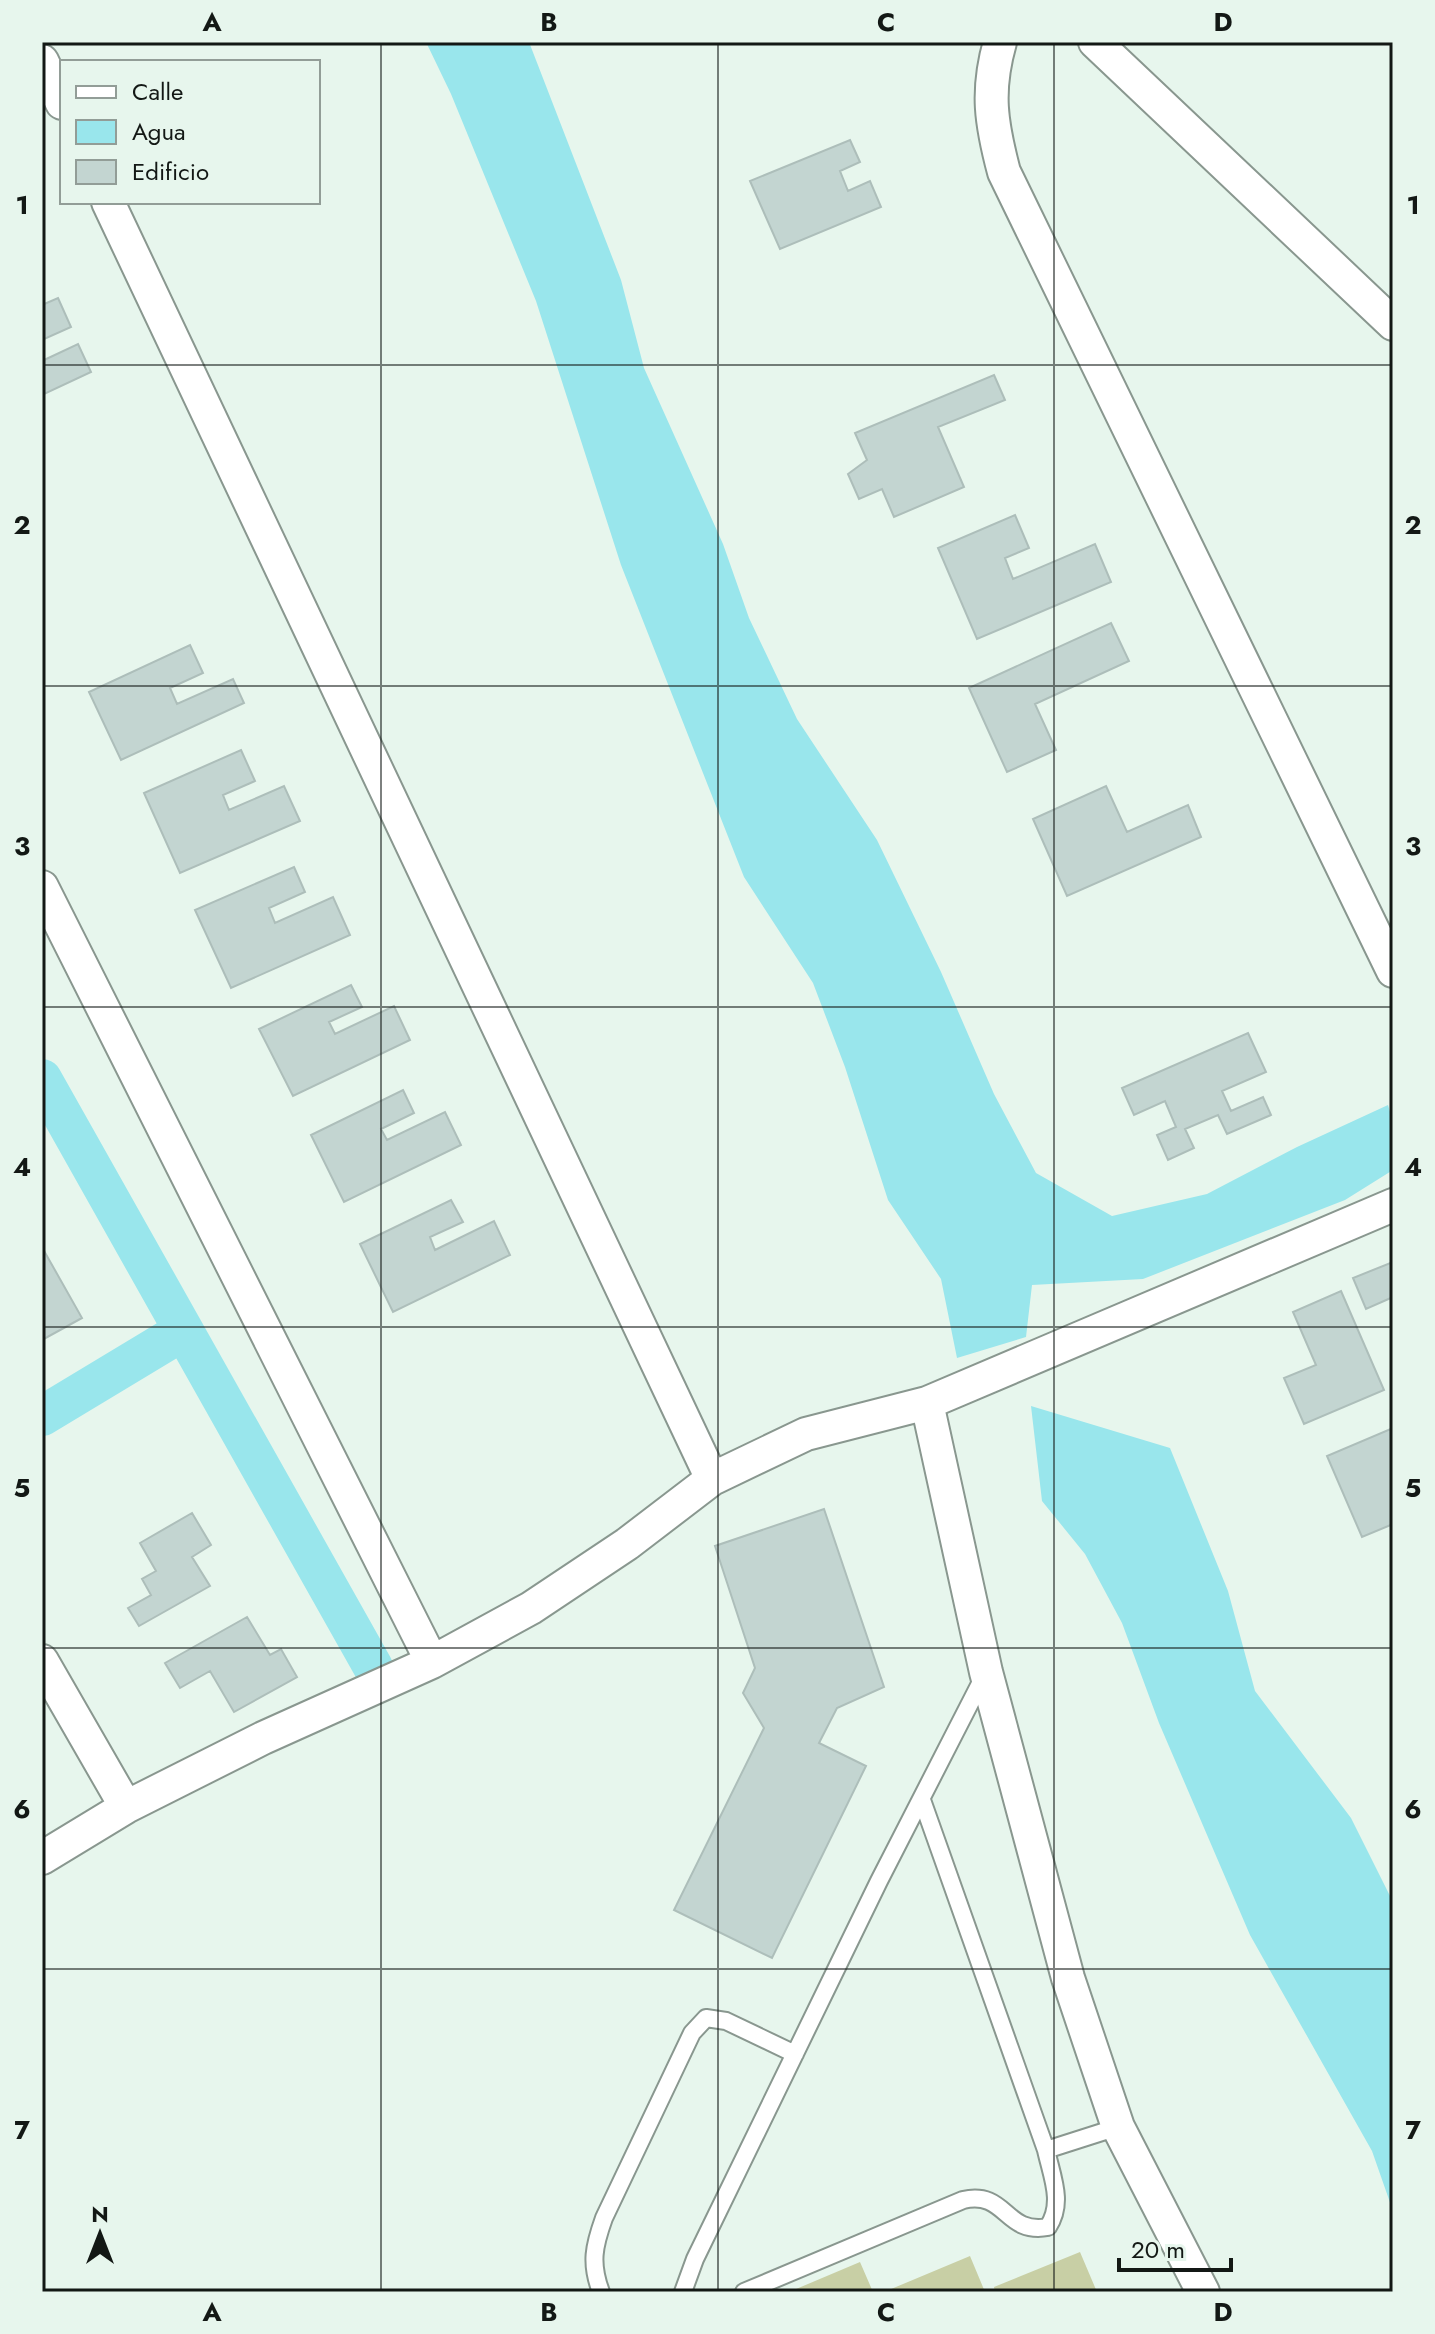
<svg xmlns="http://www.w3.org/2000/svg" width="1435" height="2334" viewBox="0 0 1435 2334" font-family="Jost,sans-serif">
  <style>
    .green { fill: #c8cfa5 }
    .water { fill: #99e6ec }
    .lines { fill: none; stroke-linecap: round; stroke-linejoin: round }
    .canal { stroke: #99e6ec; stroke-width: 40 }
    .building { fill: #c3d5d1; stroke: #adbeba; stroke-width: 2 }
    .lane-casing { stroke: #89978f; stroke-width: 20 }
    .street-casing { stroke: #89978f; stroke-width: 36 }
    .lane { stroke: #fff; stroke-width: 16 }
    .street { stroke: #fff; stroke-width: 32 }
    .grid { fill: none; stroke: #131815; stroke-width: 2; stroke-opacity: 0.55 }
    .neatline { fill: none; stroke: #131815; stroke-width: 3 }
    .grid-label { font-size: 26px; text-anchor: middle; font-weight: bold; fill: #131815 }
  </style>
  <rect width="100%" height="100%" fill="#e7f6ed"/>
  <path class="green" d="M1080,2252L1097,2292H995L994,2287Z
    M970,2256L985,2292H884Z
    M860,2262L873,2292H789Z"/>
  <path class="water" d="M426,42H529L621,280L644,368L723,544L749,618L797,719L877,840L941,972L994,1094L1036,1173L1112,1216L1207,1194L1297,1147L1388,1105L1393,1122V1170L1345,1200L1143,1279L1032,1285L1026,1337L957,1358L941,1279L888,1200L845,1067L813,983L744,877L621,565L536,301L451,94Z
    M1031,1406L1170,1448L1228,1591L1255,1691L1351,1818L1393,1902V2211L1372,2151L1250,1935L1159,1723L1122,1623L1085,1554L1042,1501Z"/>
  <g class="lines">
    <path class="canal" d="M42,1079L373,1667
      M42,1416L183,1331"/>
  </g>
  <path class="building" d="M850,140L860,162L840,171L848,191L870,181L881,207L780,249L750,181Z
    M58,298L71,327L42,340V305Z
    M78,344L91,372L42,395V361Z
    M994,375L1005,400L938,427L964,487L894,517L882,489L859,499L848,474L867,460L855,433Z
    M1015,515L1029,548L1005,558L1013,579L1095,544L1111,582L977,639L938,548Z
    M1111,623L1129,661L1035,704L1056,750L1007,772L969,688Z
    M190,645L203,673L170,688L177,704L233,679L244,703L121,760L89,692Z
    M241,750L255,781L223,795L229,810L284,786L300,821L180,873L144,793Z
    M1106,786L1127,832L1188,805L1201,837L1067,896L1033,819Z
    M294,867L305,892L269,908L275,923L333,897L350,935L231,988L195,910Z
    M351,985L362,1007L329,1022L335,1034L394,1006L410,1040L293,1096L259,1029Z
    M1248,1033L1266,1072L1222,1091L1231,1111L1263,1097L1271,1115L1227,1134L1218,1115L1185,1129L1194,1148L1168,1160L1157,1135L1176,1127L1165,1101L1134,1115L1122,1088Z
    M403,1090L414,1113L381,1129L387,1140L445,1112L461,1145L344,1202L311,1135Z
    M451,1200L463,1222L430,1237L435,1250L494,1221L510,1255L393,1312L360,1244Z
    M43,1249L82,1318L42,1340V1250Z
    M1393,1262V1297L1366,1309L1353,1278Z
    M1341,1291L1384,1390L1304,1424L1284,1378L1316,1365L1293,1312Z
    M1393,1428V1524L1362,1537L1327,1456Z
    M824,1509L884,1687L837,1708L819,1743L866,1766L772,1958L674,1910L764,1728L743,1693L755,1668L715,1546Z
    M192,1513L211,1545L192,1557L210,1586L139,1626L128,1608L151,1595L142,1579L156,1571L140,1543Z
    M247,1617L270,1655L281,1649L297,1677L234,1712L210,1671L180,1688L165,1663Z"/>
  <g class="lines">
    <g class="lane-casing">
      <path id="lane" d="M1046,2150L1118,2127
        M601,2292C590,2263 594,2246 604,2218L692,2033L706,2018L726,2021L795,2054
        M683,2292L695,2259L879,1881L984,1676
        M744,2292L963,2200C1007,2190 1004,2235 1048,2227C1064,2203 1052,2177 1046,2150L922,1800"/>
    </g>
    <g class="street-casing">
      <path id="street" d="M1000,42C986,91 991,123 1004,172L1393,971
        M1095,42L1393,324
        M42,61L62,103
        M108,202L712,1479
        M42,887L432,1662
        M927,1403L986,1672L1068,1978L1118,2127L1203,2292
        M42,1661L126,1807
        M42,1858L126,1807L263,1738L432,1662L531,1608L627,1544L712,1479L806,1434L927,1403L1393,1205"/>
    </g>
    <use href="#lane" class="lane"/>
    <use href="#street" class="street"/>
  </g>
  <path class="grid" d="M381,42V2292M718,42V2292M1054,42V2292M42,365H1393M42,686H1393M42,1007H1393M42,1327H1393M42,1648H1393M42,1969H1393"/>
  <rect width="1435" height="2334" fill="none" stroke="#e7f6ed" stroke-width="88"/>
  <rect x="60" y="60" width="260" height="144" fill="#e7f6ed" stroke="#929d97" stroke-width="2"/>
  <rect x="76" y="86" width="40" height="12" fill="#ffffff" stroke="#929d97" stroke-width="2"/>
  <text x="132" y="100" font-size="24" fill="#131815">Calle</text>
  <rect x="76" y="120" width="40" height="24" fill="#99e6ec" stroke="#929d97" stroke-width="2"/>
  <text x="132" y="140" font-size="24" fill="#131815">Agua</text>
  <rect x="76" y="160" width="40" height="24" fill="#c3d5d1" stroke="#929d97" stroke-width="2"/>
  <text x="132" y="180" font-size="24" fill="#131815">Edificio</text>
  <g transform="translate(100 2234)" stroke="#e7f6ed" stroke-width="6" paint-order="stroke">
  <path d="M0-6L14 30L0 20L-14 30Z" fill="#131815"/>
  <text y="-12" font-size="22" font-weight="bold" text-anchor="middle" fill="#131815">N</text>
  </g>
  <path d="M1119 2258v12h112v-12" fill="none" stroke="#131815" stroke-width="4"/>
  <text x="1131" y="2258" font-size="24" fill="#131815" stroke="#e7f6ed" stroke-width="6" paint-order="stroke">20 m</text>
  <rect x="44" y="44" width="1347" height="2246" class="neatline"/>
  <g class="grid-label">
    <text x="212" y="31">A</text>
    <text x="549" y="31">B</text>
    <text x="886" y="31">C</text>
    <text x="1223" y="31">D</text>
    <text x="22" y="214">1</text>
    <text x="1413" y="214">1</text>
    <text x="22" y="534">2</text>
    <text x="1413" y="534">2</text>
    <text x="22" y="855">3</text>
    <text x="1413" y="855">3</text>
    <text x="22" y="1176">4</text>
    <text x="1413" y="1176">4</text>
    <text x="22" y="1497">5</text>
    <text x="1413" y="1497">5</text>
    <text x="22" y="1818">6</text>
    <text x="1413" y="1818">6</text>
    <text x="22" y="2139">7</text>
    <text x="1413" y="2139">7</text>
    <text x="212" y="2321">A</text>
    <text x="549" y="2321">B</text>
    <text x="886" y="2321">C</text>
    <text x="1223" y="2321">D</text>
  </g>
</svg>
